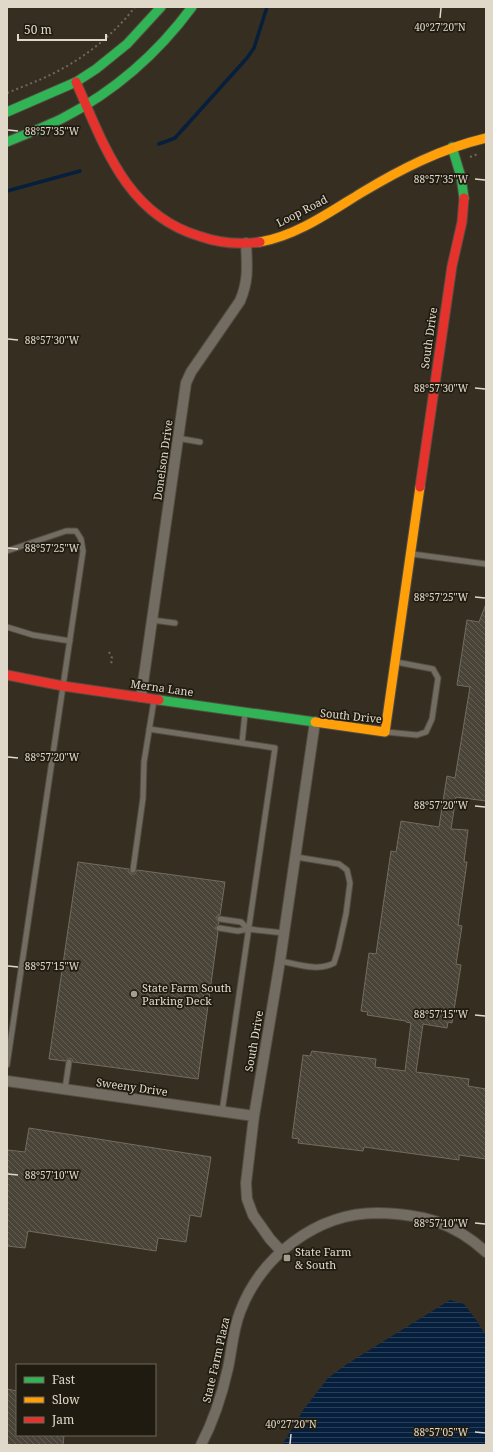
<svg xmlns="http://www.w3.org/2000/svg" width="493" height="1452" viewBox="0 0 493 1452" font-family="'Noto Serif',serif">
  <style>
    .water { fill: url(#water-rules) }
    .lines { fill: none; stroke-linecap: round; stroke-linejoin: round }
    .stream { stroke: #051f3d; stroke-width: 3.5 }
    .building { fill: url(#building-back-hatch); stroke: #716c60 }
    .lane-casing { stroke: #534d41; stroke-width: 7 }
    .street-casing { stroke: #534d41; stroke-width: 12 }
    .fast-casing { stroke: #534d41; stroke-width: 11 }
    .slow-casing { stroke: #534d41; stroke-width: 11 }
    .jam-casing { stroke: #534d41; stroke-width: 11 }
    .path { stroke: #6e6960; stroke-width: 2; stroke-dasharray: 2 3; stroke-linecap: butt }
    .lane { stroke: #726c62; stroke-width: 5 }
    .street { stroke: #726c62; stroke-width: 10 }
    .fast { stroke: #30b455; stroke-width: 9 }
    .slow { stroke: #ff9f0a; stroke-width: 9 }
    .jam { stroke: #e5322d; stroke-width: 9 }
    .ticks { fill: none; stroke: #e0d8c9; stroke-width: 1.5 }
    .poi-dot { fill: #a49d8e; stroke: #201b10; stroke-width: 1.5 }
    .labels { text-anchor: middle; stroke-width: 3.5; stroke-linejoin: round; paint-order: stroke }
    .street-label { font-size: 11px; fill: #e0d8c9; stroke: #201b10 }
    .poi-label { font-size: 11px; fill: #e0d8c9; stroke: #201b10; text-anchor: start }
    .ticks-label { font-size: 10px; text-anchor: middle; fill: #e0d8c9; stroke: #201b10; stroke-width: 3.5; stroke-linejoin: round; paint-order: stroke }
  </style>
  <defs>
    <pattern id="water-rules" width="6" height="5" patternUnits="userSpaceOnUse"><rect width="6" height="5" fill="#051f3d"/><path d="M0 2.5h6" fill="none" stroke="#293f58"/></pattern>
    <pattern id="building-back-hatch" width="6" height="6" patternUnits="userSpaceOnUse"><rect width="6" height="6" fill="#494338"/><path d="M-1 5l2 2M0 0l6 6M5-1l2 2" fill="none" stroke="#635d53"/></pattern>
  </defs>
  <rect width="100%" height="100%" fill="#362f21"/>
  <path class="water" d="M450,1300L464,1304L477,1321L486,1336V1445H282L304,1409L328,1378L347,1364Z"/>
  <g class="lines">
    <path class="stream" d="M159,144L175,138L247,58L254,48L267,7
      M7,191L80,171"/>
  </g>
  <path class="building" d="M486,604V801L456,797L451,829L468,830L464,862H467L458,925L462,926L456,964L461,965L452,1023L448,1022L447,1028L423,1024L416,1072L469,1079L468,1086L486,1089V1159L459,1155V1160L364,1147L363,1151L298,1143L299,1139L292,1138L303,1055L310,1056L312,1051L376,1059L375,1067L405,1071L411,1023L406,1022V1021L367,1015L368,1012L361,1011L369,953L376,954L391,851L396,852L401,821L439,827L447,776L455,778L470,687L457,685L467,620L479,622Z
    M78,862L129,869V872L132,874H135L137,870L225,882L220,915L217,916L216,919L219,923L215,928L218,932L198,1079L73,1062L72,1059L69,1058L65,1061L49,1059Z
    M29,1128L211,1157L201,1217L190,1215L186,1242L158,1238L156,1251L28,1231L25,1248L7,1246V1157L8,1150L25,1152Z
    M7,1389L17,1391V1435H64L63,1445H7Z"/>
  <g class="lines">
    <g class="lane-casing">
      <path id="lane" d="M177,438L200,442
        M7,551L66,531H76L81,539L83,551L7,1065
        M412,554L486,564
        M152,620L175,623
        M7,627L33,635L70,641
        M149,729L275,748L222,1112
        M386,732L417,735L426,732L432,719L438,678L433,669L396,662
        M242,743L245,713
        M133,870L143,798L144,762L154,700
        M220,919L241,922L248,929
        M219,928L238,931L248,929L284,933
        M280,961C297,964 318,972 334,963L338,950L346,914L350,883L347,870L339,864L296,857
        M65,1089L69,1062"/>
    </g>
    <g class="street-casing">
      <path id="street" d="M141,697L186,383L191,372L240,301C249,280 247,265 246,243
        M7,1081L254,1116
        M281,1251L270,1239L253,1215L247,1199L246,1183L254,1116L280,961L315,722
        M201,1445C214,1420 222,1395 228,1368C232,1349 233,1330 240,1312C261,1256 317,1213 377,1213C421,1214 452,1221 486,1252"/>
    </g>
    <g class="fast-casing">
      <path id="fast" d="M7,112L76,82L96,69L127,44L161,7
        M7,142C26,134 45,127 63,118C115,91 158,53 192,7
        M452,147L461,177L464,198
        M159,700L315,722"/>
    </g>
    <g class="slow-casing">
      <path id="slow" d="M260,242C296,236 330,212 361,193C401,169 440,149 486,138
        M315,722L385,732L420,487"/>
    </g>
    <g class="jam-casing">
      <path id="jam" d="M76,82C104,145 126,214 199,236C219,243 239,245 260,242
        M420,487L452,266L462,222L464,198
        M7,675L63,686L159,700"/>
    </g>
    <path class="path" d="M7,93C24,86 41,80 58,71C87,56 115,33 135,7
      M470,157L478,154
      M109,652L112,658L111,665"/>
    <use href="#lane" class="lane"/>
    <use href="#street" class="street"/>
    <use href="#fast" class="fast"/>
    <use href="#slow" class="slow"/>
    <use href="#jam" class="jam"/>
  </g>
  <path class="ticks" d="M440,18L441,8M8,130L18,131M475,179L485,180M8,339L18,340M475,388L485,389M8,548L18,549M475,597L485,598M8,757L18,758M475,806L485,807M8,966L18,967M475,1015L485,1016M8,1174L18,1175M475,1223L485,1224M475,1432L485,1433M290,1444L291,1434"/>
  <g class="poi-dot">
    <circle cx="134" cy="994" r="4"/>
    <rect x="283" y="1254" width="8" height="8" rx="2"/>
  </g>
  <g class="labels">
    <g class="street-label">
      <text transform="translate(302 211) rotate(-27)" y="4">Loop Road</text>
      <text transform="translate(429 338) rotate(-82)" y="4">South Drive</text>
      <text transform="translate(163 460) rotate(-82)" y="4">Donelson Drive</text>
      <text transform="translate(162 688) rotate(8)" y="4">Merna Lane</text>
      <text transform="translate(351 716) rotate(6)" y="4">South Drive</text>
      <text transform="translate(254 1041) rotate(-80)" y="4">South Drive</text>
      <text transform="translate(132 1087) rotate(8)" y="4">Sweeny Drive</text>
      <text transform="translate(216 1360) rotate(-77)" y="4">State Farm Plaza</text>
    </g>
    <g class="poi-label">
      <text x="142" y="992">State Farm South<tspan x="142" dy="13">Parking Deck</tspan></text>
      <text x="295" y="1256">State Farm<tspan x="295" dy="13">&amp; South</tspan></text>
    </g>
  </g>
  <g class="ticks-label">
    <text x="440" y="31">40°27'20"N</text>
    <text x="52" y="135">88°57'35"W</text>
    <text x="441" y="183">88°57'35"W</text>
    <text x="52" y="344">88°57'30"W</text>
    <text x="441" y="392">88°57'30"W</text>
    <text x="52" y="552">88°57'25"W</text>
    <text x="441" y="601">88°57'25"W</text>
    <text x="52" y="761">88°57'20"W</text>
    <text x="441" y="809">88°57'20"W</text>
    <text x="52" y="970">88°57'15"W</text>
    <text x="441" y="1018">88°57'15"W</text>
    <text x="52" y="1179">88°57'10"W</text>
    <text x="441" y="1227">88°57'10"W</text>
    <text x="291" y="1428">40°27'20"N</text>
    <text x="441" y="1436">88°57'05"W</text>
  </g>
  <rect width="493" height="1452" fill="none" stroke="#e0d8c9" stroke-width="16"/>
  <rect x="16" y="1364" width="140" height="72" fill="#201b10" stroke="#6d675a"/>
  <rect x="24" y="1377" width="20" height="6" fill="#30b455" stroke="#6d675a"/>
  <text x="52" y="1384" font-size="12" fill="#e0d8c9">Fast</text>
  <rect x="24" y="1397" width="20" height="6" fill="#ff9f0a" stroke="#6d675a"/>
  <text x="52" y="1404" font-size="12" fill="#e0d8c9">Slow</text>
  <rect x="24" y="1417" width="20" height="6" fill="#e5322d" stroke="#6d675a"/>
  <text x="52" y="1424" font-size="12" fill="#e0d8c9">Jam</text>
  <path d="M18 34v6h88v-6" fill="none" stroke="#e0d8c9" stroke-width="2"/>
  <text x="24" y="34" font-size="12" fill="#e0d8c9" stroke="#201b10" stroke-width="3" paint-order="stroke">50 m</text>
</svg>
